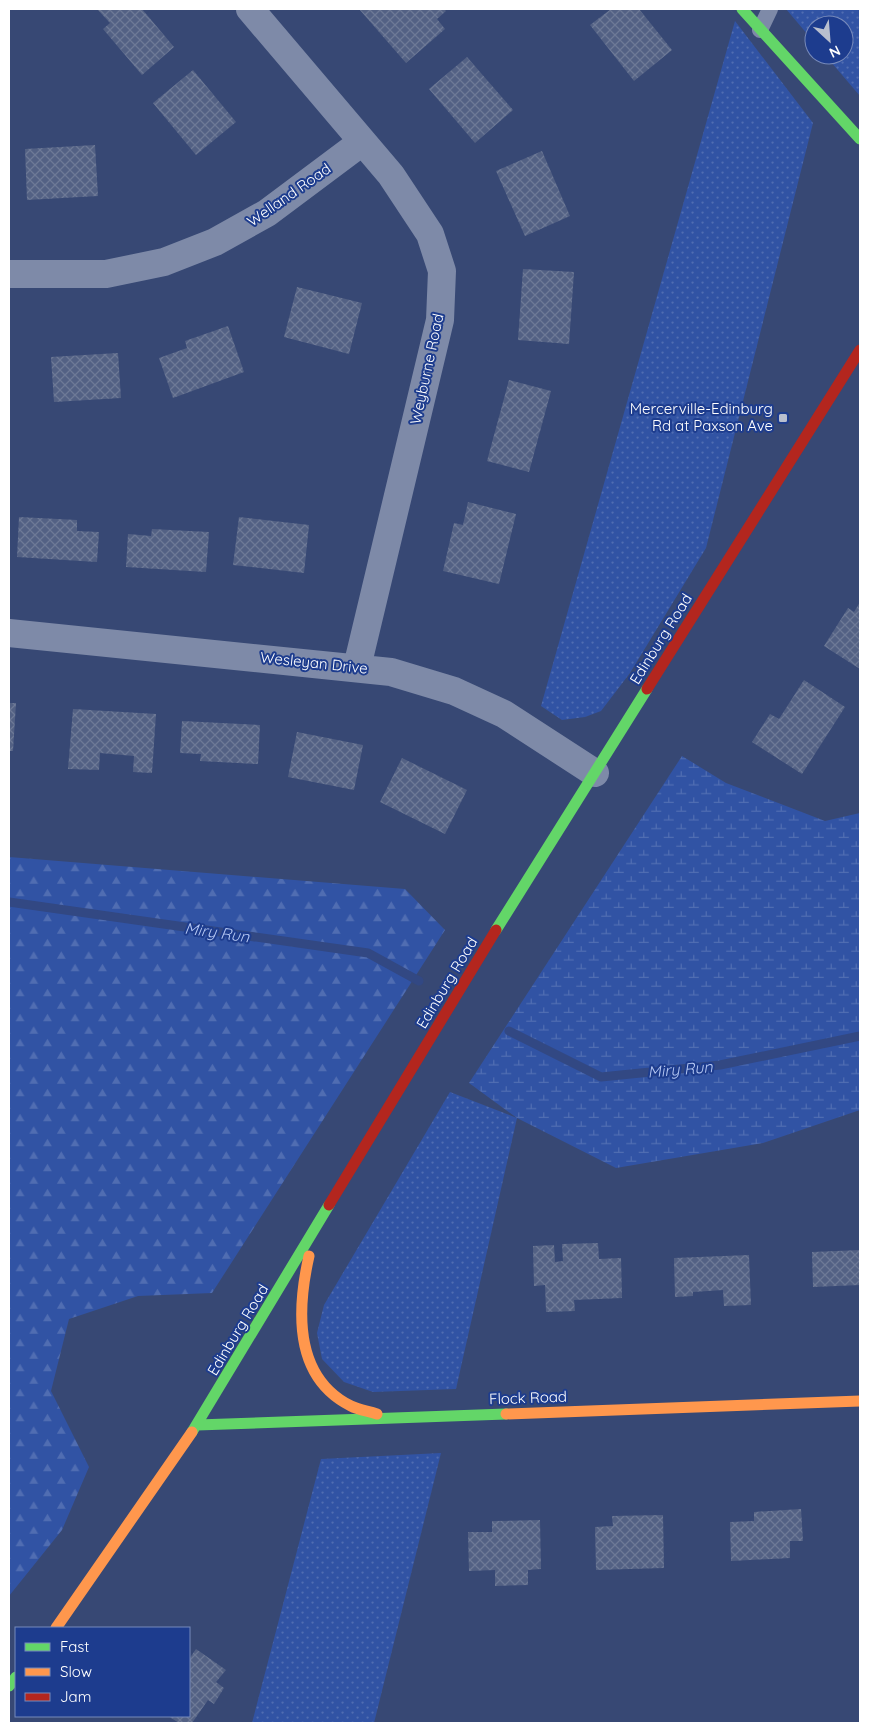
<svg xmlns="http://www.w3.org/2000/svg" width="869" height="1732" viewBox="0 0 869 1732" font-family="Quicksand,sans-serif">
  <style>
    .grass { fill: url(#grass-dots) }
    .forest { fill: url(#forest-firs) }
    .wetland { fill: url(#wetland-marsh) }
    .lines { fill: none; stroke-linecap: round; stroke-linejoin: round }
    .stream { stroke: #324883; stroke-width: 9 }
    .building { fill: url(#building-cross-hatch) }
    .lane { stroke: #7e8aa8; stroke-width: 16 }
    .street { stroke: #7e8aa8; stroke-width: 28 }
    .fast { stroke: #63d668; stroke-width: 11 }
    .slow { stroke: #ff974d; stroke-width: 11 }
    .jam { stroke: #b3261e; stroke-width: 11 }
    .poi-dot { fill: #b9bfce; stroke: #1d3c8e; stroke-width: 2 }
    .labels { text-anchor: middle; stroke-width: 4; stroke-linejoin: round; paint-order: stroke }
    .street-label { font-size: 15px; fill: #fff; stroke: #1d3c8e }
    .poi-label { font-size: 15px; fill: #fff; stroke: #1d3c8e; text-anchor: end }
    .water-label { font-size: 16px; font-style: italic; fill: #b7c9f4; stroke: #1d3c8e }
  </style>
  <defs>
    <pattern id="grass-dots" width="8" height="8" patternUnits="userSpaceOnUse" patternTransform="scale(1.25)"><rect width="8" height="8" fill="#3153a4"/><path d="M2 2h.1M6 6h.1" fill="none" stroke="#506db2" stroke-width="1.8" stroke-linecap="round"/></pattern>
    <pattern id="forest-firs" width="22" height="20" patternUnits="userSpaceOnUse" patternTransform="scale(1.25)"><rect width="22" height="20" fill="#3153a4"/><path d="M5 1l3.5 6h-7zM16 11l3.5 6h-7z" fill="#506db2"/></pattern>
    <pattern id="wetland-marsh" width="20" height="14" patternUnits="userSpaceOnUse" patternTransform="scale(1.25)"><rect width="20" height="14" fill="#3153a4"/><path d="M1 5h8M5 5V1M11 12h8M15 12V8" fill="none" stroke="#506db2"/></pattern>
    <pattern id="building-cross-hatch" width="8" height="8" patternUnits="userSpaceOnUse" patternTransform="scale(1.25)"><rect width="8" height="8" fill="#536184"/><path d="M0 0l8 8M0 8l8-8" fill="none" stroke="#6d7996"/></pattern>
  </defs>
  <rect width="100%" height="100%" fill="#374874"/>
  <path class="grass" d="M786,9H860V96L825,55H844V25H814V42Z
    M735,21L813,123L706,548L630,673L601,711L585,717L562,720L541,706Z
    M450,1092L517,1118L456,1389L373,1392L344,1382L322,1359L317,1333L324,1305Z
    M441,1453L374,1723H252L321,1459Z"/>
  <path class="forest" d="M9,857L405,889L445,930L212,1293L138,1296L69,1319L51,1391L89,1467L62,1530L9,1596Z"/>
  <path class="wetland" d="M682,756L726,783L825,821L860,813V1110L763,1143L616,1168L517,1118L469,1083Z"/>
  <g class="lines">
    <path class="stream" d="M9,902L368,953L419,981
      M509,1031L601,1077L720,1065L860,1036"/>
  </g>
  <path class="building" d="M97,9H142L174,47L142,75L103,29L110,23Z
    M359,9H444L446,11L437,19L445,29L406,63Z
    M611,9H639L672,50L634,81L590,25Z
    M467,57L513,110L475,143L429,89Z
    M193,70L236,122L196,155L153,103Z
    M95,145L98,196L27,200L25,149Z
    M542,151L570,216L525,236L496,171Z
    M523,269L574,272L569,344L518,340Z
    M297,287L362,303L349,354L284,337Z
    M228,326L244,372L173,398L159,358L187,348L185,341Z
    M118,353L121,398L54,402L51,357Z
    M509,380L551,391L529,472L487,461Z
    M468,502L516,514L499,584L443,571L454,523L463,525Z
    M19,517L77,520V531L99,532L97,562L17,557Z
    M239,517L309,525L304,573L233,565Z
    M152,529L209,532L206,572L126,567L128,534L151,536Z
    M860,602V669L824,646L848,608L854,612Z
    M804,680L845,707L802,774L752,742L770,714L779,719Z
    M9,703H16L13,751H9Z
    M73,709L156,714L152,773L133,772L134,756L100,753L99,770L68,769Z
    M182,721L260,725L258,764L200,761L201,754L180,753Z
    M297,732L363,745L354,790L288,777Z
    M402,758L467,790L445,834L380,802Z
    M598,1243L599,1259L621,1258L622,1298L574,1300L575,1311L546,1312L545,1285L534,1286L533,1246L554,1245L555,1262L563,1261L562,1244Z
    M860,1250V1285L813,1287L812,1252Z
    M749,1255L751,1305L724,1306L723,1290L693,1292V1296L675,1297L674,1258Z
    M801,1509L803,1541H790V1558L731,1561L730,1522L754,1521V1512Z
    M663,1515L664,1568L596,1570L595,1527L613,1526L612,1516Z
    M540,1520L541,1569L528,1570V1585L495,1586V1570L469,1571L468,1532H492V1521Z
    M196,1649L226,1670L216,1682L224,1688L214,1704L208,1700L192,1723H179L168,1716H189V1659Z"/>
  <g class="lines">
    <path class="lane" d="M760,30L770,9"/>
    <path class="street" d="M250,9L391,175L430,234L442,271L440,320L357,667
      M9,274H106L164,262L215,242L267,213L362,142
      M9,633L391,672L454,691L504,714L595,773"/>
    <path class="fast" d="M742,9L860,139
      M496,930L647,689
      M197,1425L506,1414
      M192,1432L329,1205
      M9,1686L16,1677"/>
    <path class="slow" d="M309,1256C297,1309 293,1377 351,1406C359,1410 368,1411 377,1414
      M506,1414L860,1401
      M56,1628L192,1432"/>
    <path class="jam" d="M647,689L860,350
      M329,1205L496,930"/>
  </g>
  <rect class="poi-dot" x="778" y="413" width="10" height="10" rx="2.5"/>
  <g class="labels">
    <g class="street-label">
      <text transform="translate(289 195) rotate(-35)" y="5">Welland Road</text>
      <text transform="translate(427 369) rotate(-78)" y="5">Weyburne Road</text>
      <text transform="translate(661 639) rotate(-58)" y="5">Edinburg Road</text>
      <text transform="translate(314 663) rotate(6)" y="5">Wesleyan Drive</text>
      <text transform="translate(447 983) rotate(-59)" y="5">Edinburg Road</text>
      <text transform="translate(238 1330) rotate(-59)" y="5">Edinburg Road</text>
      <text transform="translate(528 1398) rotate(-2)" y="5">Flock Road</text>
    </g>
    <g class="poi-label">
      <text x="773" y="414">Mercerville-Edinburg<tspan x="773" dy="17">Rd at Paxson Ave</tspan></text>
    </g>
    <g class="water-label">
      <text transform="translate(217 932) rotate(8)" y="6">Miry Run</text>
      <text transform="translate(680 1069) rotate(-5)" y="6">Miry Run</text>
    </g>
  </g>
  <rect width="869" height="1732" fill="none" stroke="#ffffff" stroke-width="20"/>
  <rect x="15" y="1627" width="175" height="90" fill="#1d3c8e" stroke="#778abb"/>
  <rect x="25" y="1643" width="25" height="8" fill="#63d668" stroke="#778abb"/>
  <text x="60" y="1652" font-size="15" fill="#ffffff">Fast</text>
  <rect x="25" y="1668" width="25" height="8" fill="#ff974d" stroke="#778abb"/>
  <text x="60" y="1677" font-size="15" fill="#ffffff">Slow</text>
  <rect x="25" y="1693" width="25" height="8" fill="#b3261e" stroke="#778abb"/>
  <text x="60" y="1702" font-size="15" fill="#ffffff">Jam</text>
  <g transform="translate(829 40) rotate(154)"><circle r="24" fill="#1d3c8e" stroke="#778abb"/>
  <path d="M0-4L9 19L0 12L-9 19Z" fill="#b9bfce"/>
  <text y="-8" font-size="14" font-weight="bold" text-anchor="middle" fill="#ffffff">N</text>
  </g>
</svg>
